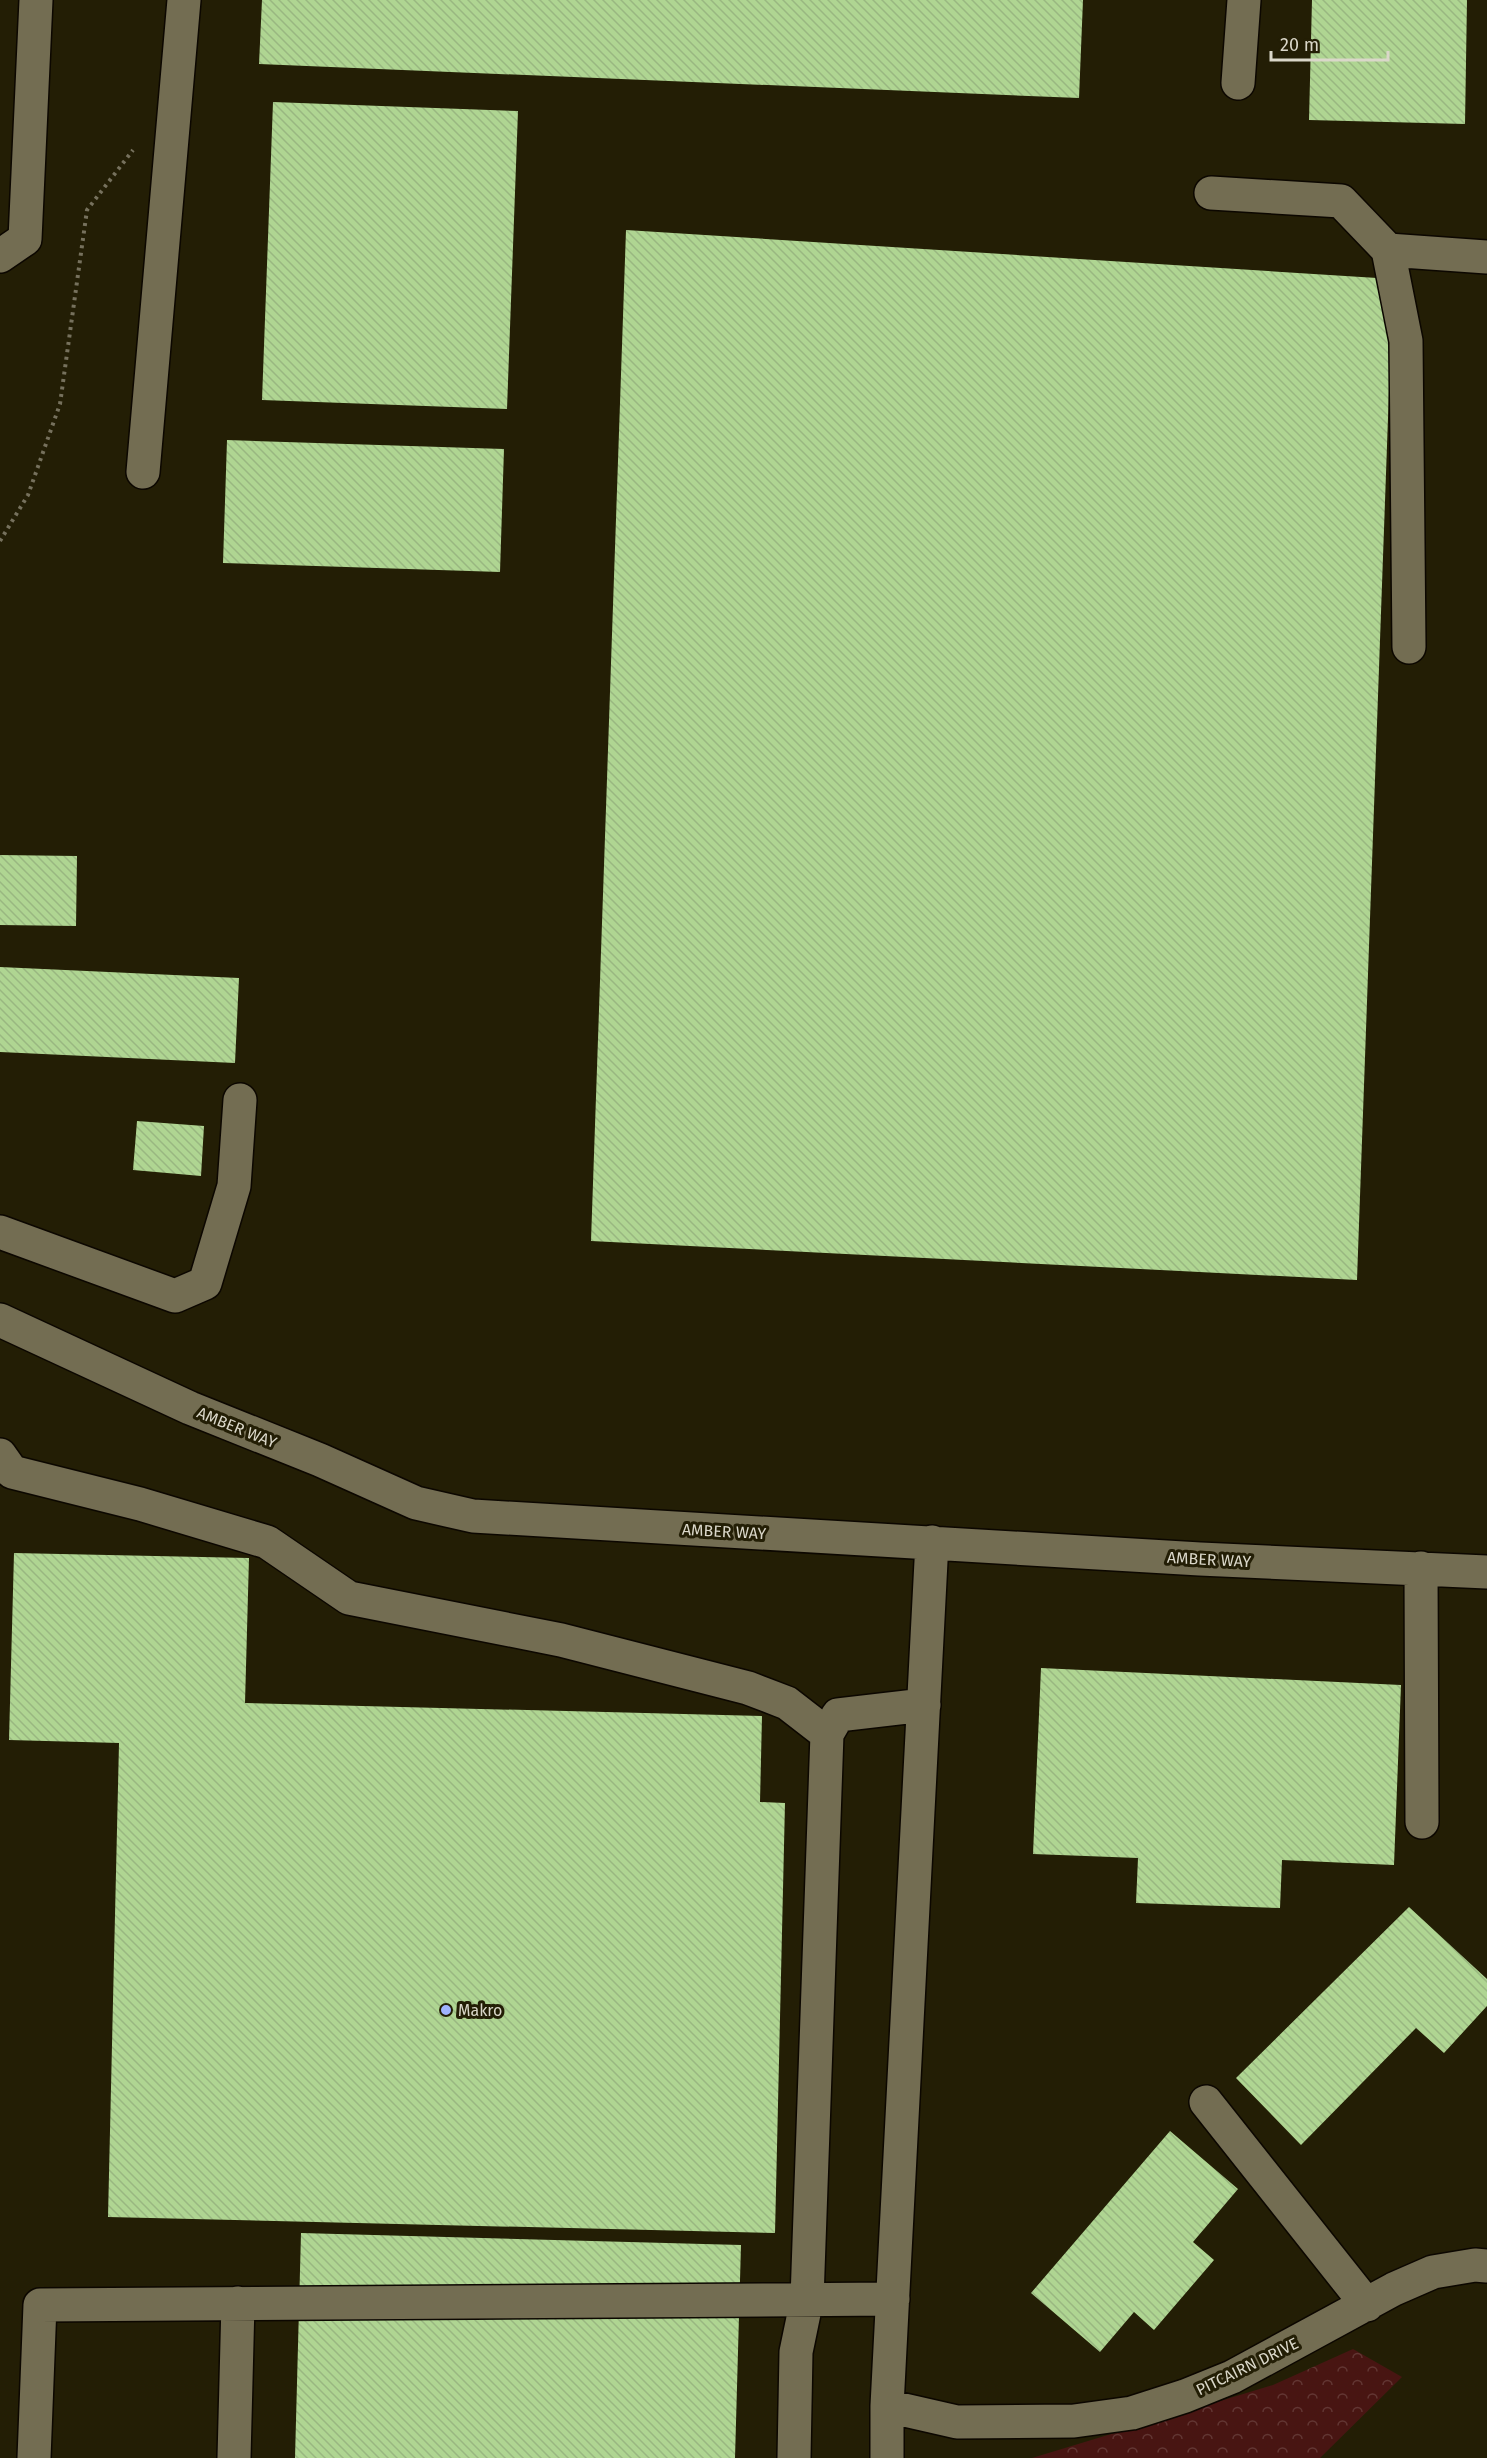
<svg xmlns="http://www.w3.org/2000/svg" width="1487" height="2458" viewBox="0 0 1487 2458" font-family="'Fira Sans',sans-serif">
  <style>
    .forest { fill: url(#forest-crowns) }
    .building { fill: url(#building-back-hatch) }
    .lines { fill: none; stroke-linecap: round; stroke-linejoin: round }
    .minor-casing { stroke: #0c0700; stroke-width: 36 }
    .path { stroke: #76715d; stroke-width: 4; stroke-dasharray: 3 4.5; stroke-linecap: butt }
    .minor { stroke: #736d52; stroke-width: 33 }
    .poi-dot { fill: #9fb3fd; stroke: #231e05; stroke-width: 2 }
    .labels { text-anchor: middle; stroke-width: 6; stroke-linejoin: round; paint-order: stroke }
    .street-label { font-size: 16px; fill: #dad7c9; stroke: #231e05 }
    .poi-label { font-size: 16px; fill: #dad7c9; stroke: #231e05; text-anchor: start }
  </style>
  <defs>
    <pattern id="forest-crowns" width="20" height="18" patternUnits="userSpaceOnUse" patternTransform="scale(1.5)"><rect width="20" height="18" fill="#481512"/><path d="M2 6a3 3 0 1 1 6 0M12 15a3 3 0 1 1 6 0" fill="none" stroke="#623633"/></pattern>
    <pattern id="building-back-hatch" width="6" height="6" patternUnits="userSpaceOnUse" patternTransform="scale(1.5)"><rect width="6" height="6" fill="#afd592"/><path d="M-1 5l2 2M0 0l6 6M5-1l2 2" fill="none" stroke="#99b781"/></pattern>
  </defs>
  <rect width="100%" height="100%" fill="#231e05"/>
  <path class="forest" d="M1353,2349L1402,2377L1320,2458H1032L1273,2385Z"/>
  <path class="building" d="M262,0H1083L1079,98L259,64Z
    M1312,0H1467L1465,124L1309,120Z
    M273,102L518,111L507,409L262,400Z
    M626,230L1393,279L1357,1280L591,1241Z
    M227,440L504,449L500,572L223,563Z
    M0,855L77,856L76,926L0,925Z
    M0,967L239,978L235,1063L0,1052Z
    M137,1121L204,1126L201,1176L133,1170Z
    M14,1553L249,1558L245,1703L762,1716L760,1802L785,1803L775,2233L108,2217L119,1743L9,1740Z
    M1041,1668L1401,1685L1394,1865L1282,1860L1280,1908L1136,1903L1138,1858L1033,1854Z
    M1409,1907L1487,1979V2006L1444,2053L1416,2028L1301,2145L1236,2078Z
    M1170,2131L1238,2189L1193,2242L1214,2260L1154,2330L1134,2312L1100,2352L1031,2293Z
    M301,2233L741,2245L735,2458H295Z"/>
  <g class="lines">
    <g class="minor-casing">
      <path id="minor" d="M1238,83L1244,0
        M1211,193L1341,201L1388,250L1487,257
        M1388,250L1406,341L1409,647
        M0,256L25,239L36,0
        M143,472L184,0
        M0,1232L175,1296L205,1283L234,1186L240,1100
        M0,1320L190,1408L320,1460L416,1503L473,1516L1200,1559L1487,1572
        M0,1455L12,1472L140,1504L267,1542L349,1598L561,1640L748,1688L787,1703L827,1734
        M1421,1568L1422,1822
        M1206,2102L1367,2305
        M887,2406L957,2422L1074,2421L1132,2413L1185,2396L1232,2377L1394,2289L1433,2272L1475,2265L1487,2266
        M34,2458L40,2305L893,2299
        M234,2458L238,2303
        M794,2458L796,2352L807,2299L827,1734L838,1715L924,1705
        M887,2458V2406L932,1542"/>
    </g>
    <path class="path" d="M0,541L28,495L60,404L87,210L133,150"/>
    <use href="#minor" class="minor"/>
  </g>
  <circle class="poi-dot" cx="446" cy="2010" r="6"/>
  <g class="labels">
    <g class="street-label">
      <text transform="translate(237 1427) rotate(22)" y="6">AMBER WAY</text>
      <text transform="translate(724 1531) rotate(3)" y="6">AMBER WAY</text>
      <text transform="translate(1209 1559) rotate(3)" y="6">AMBER WAY</text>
      <text transform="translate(1247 2366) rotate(-26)" y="6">PITCAIRN DRIVE</text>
    </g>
    <g class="poi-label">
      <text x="458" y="2016">Makro</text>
    </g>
  </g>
  <path d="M1271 51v9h117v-9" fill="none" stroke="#dad7c9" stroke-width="3"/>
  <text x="1280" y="51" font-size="18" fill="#dad7c9" stroke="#231e05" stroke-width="4.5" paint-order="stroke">20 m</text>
</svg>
